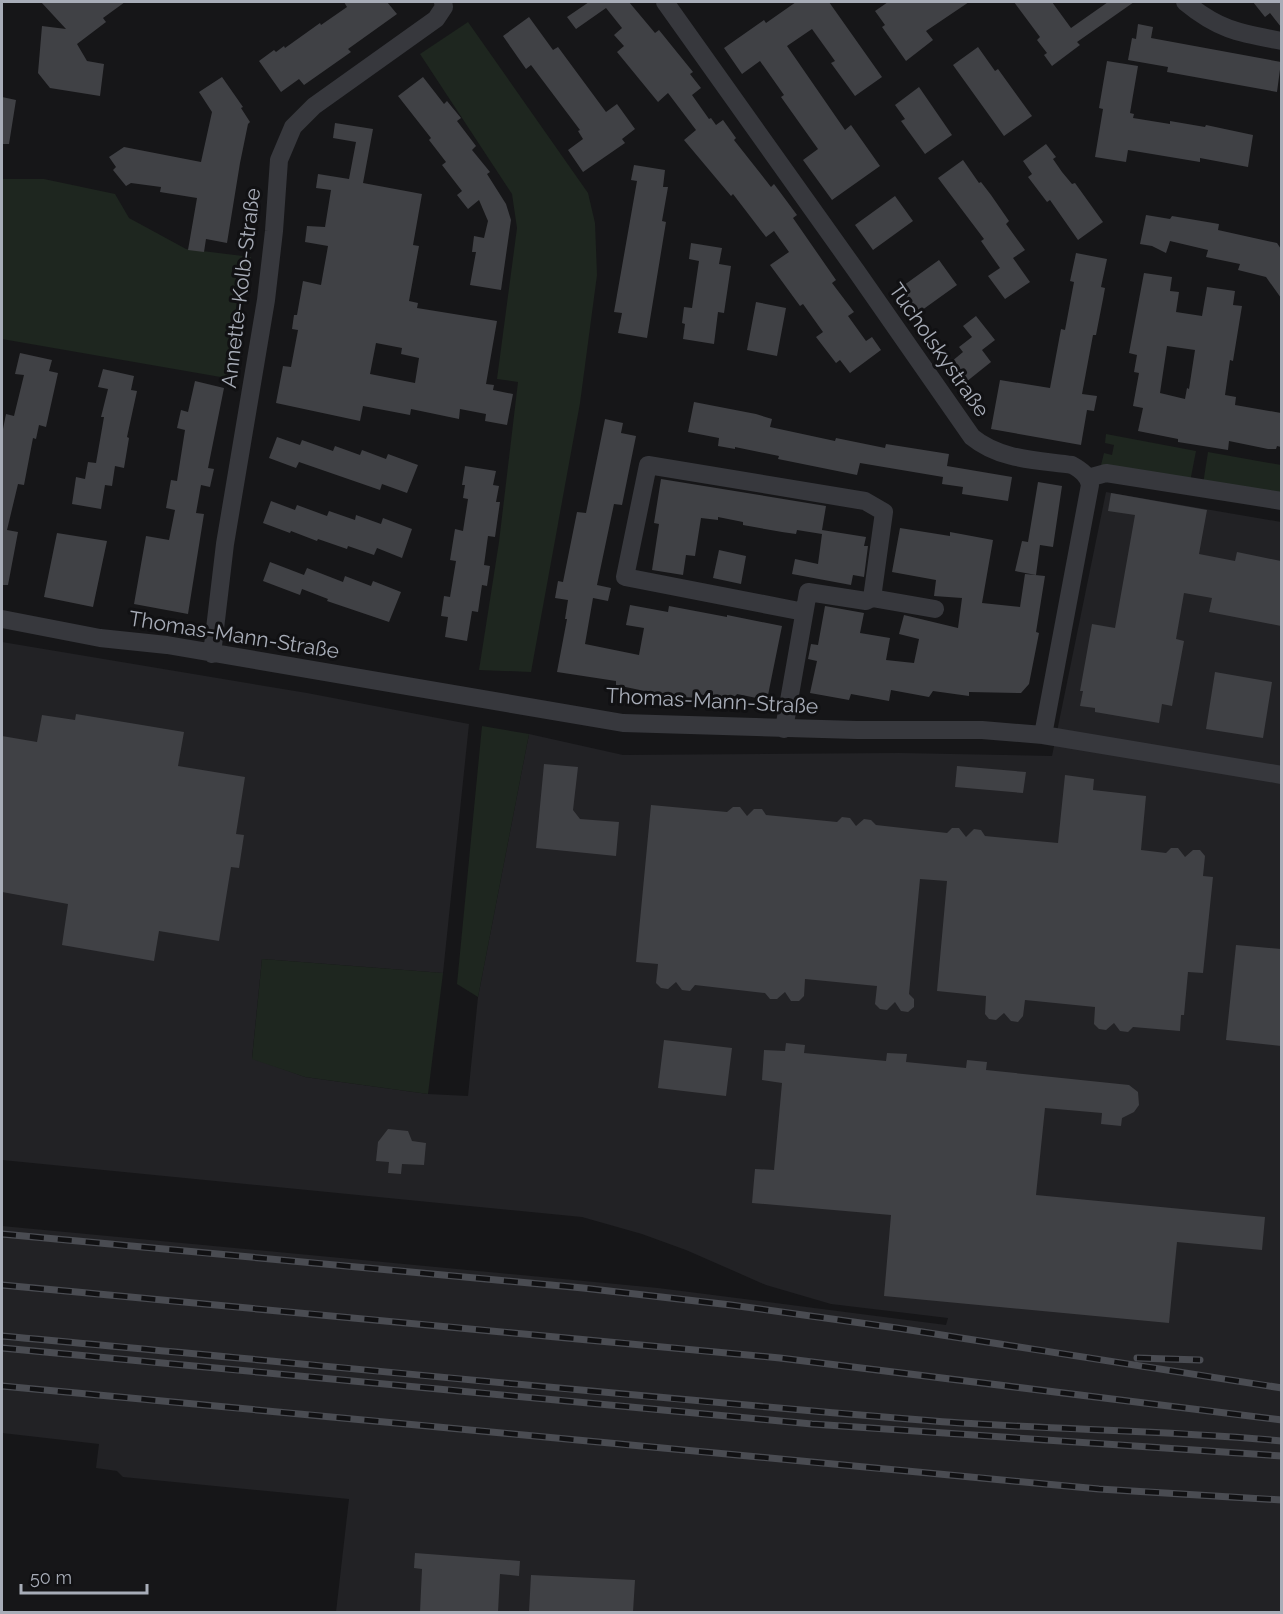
<svg xmlns="http://www.w3.org/2000/svg" width="1283" height="1614" viewBox="0 0 1283 1614" font-family="Raleway,sans-serif">
  <style>
    .built { fill: #222225 }
    .green { fill: #1e261f }
    .building { fill: #404145; fill-rule: evenodd }
    .lines { fill: none; stroke-linecap: round; stroke-linejoin: round }
    .minor { stroke: #37383d; stroke-width: 18 }
    .rail-casing { stroke: #4a4c52; stroke-width: 7 }
    .rail { stroke: #111113; stroke-width: 4.5; stroke-dasharray: 14; stroke-linecap: butt }
    .labels { text-anchor: middle; stroke-width: 6; stroke-linejoin: round; paint-order: stroke }
    .street-label { font-size: 21px; fill: #a8adb8; stroke: #111113 }
  </style>
  <rect width="100%" height="100%" fill="#161618"/>
  <path class="built" d="M1106,492L1281,522V1612H336L349,1499L123,1477L117,1471L96,1468L99,1444L2,1433V1226L658,1288L946,1325L948,1318L831,1304L766,1285L686,1250L642,1234L582,1217L2,1160V642L307,693L469,724L443,973L262,959L252,1058L305,1077L428,1094L468,1096L478,997L529,734L623,755L899,753L1052,756Z"/>
  <path class="green" d="M468,22L588,193L595,223L597,275L580,403L531,672L479,670L499,542L518,382L497,379L517,228L512,194L420,54Z
    M2,179H44L115,194L129,218L186,249L251,257L232,379L2,339Z
    M1106,434L1196,451L1190,482L1101,465L1104,453L1112,455L1114,445L1105,443Z
    M1208,452L1281,465V498L1203,484Z
    M482,726L529,734L478,997L457,984Z
    M262,959L443,973L428,1094L305,1077L252,1059Z"/>
  <path class="building" d="M41,2H125L103,18L106,22L77,44L87,61L104,64L100,96L50,88L38,73L42,26L66,29Z
    M344,2H387L397,14L348,49L351,52L304,85L299,79L281,92L259,61L274,50L276,52L284,46L285,48L320,23L321,25L347,7Z
    M589,2H629L655,33L659,30L693,72L690,74L701,88L692,95L709,119L711,118L716,125L723,120L736,138L734,140L771,187L774,184L797,215L793,218L836,280L832,283L854,312L848,316L866,341L872,337L881,350L850,373L840,360L836,363L816,337L823,332L803,304L800,306L770,265L789,252L774,231L766,237L733,194L731,196L684,140L696,130L668,93L658,102L617,52L624,46L614,35L622,28L606,8L576,29L567,17Z
    M796,2H829L882,77L855,96L831,63L835,61L812,29L787,46L845,130L851,125L880,166L832,200L803,160L818,149L781,97L784,95L760,61L742,74L724,48L764,20L766,23Z
    M888,2H969L926,31L933,40L906,61L882,27L885,25L875,11Z
    M1014,2H1052L1071,28L1108,2H1134L1077,42L1080,45L1052,66L1044,55L1047,53L1037,40L1040,37Z
    M1253,2H1281V27L1270,13L1265,17Z
    M529,17L553,50L558,47L606,112L617,104L635,129L622,139L625,143L583,172L568,150L583,139L578,131L580,130L531,65L526,69L503,36Z
    M1138,24L1153,27L1151,38L1281,62L1277,92L1167,72L1168,67L1128,60L1132,38L1136,39Z
    M978,47L995,71L998,69L1032,116L1004,136L953,65Z
    M1107,61L1138,66L1130,113L1134,114L1133,118L1170,124V121L1205,127L1206,125L1253,135L1248,167L1200,158V162L1128,150L1126,162L1095,157L1103,109L1099,108Z
    M222,77L243,107L241,108L250,122L248,124L240,163L227,243L206,239L204,252L188,250L197,198L160,192L161,187L131,183L126,186L113,170L116,167L109,157L124,147L201,162L212,112L199,92Z
    M423,77L444,104L447,101L461,118L457,121L476,146L472,150L490,172L487,174L506,204L511,220L501,290L470,285L476,252H472L474,236L484,238L488,221L479,200L468,209L457,195L462,191L442,165L446,162L429,140L431,138L398,96Z
    M919,87L952,135L925,154L901,121L905,119L895,105Z
    M2,97L16,100L9,144H2Z
    M335,123L373,129L363,183L422,194L413,245L419,246L409,301L418,303L417,308L497,321L486,384L494,385L493,390L513,394L507,425L485,421L486,414L460,409L459,419L411,409L410,415L363,406L360,421L276,403L283,366L291,367L298,330L292,329L294,315H297L303,281L321,285L328,246L305,242L307,226L325,227L331,190L316,188L318,174L349,179L356,142L333,138ZM376,343L402,348L401,354L419,358L415,383L370,374Z
    M1046,144L1056,157L1053,159L1062,172L1072,184L1075,183L1103,222L1078,240L1050,200L1047,202L1028,177L1032,174L1023,161Z
    M963,160L979,183L981,182L991,195L1009,221L1006,224L1025,250L1013,258L1030,282L1005,299L988,276L1000,268L981,241L984,239L938,178Z
    M634,165L665,170L663,187H668L662,221L666,222L647,338L618,333L622,313L614,312L637,181L631,180Z
    M895,196L913,221L873,250L855,225Z
    M1146,215L1170,219L1172,216L1219,224L1218,230L1277,243L1281,249V298L1266,277L1238,270L1240,264L1206,257L1208,250L1170,241L1166,253L1152,246L1140,244Z
    M691,243L722,248L719,264L731,266L724,313L718,312L714,344L683,339L685,324L682,323L684,307L692,308L699,261L689,259Z
    M1076,253L1107,259L1101,287L1105,288L1103,299L1096,335H1093L1082,394L1097,396L1094,411L1087,410L1081,445L991,429L1000,380L1050,388L1061,329L1065,330L1074,282L1070,281Z
    M939,260L957,285L918,313L900,288Z
    M1144,273L1172,277L1170,291L1179,292L1176,312L1202,316L1207,287L1235,291L1233,305L1242,306L1233,361L1230,360L1225,395L1236,397L1235,405L1281,413V447L1277,446L1276,449H1268L1229,441L1228,450L1178,442V439L1138,431L1143,408L1133,406L1139,373L1134,372L1137,355L1129,353ZM1167,346L1195,350L1189,389L1187,388L1185,399L1160,393Z
    M756,302L786,308L777,356L747,350Z
    M976,316L995,340L982,350L991,362L966,382L951,362L963,352L959,347L972,337L963,326Z
    M20,353L52,360L49,371L58,373L46,427L39,425L36,439L33,438L24,485L18,484L7,530L18,532L8,585H2V434L6,414L14,416L24,375L15,374Z
    M103,369L134,376L131,390L137,391L127,437L129,438L124,468L115,466L112,486L105,485L101,509L72,504L76,477L85,479L88,462L96,463L104,417H101L108,389L98,387Z
    M195,381L224,388L208,468L214,469L210,487L201,485L196,513L204,514L188,614L134,604L146,536L169,540L175,510L166,508L171,480L177,481L185,430L177,428L181,410L188,412Z
    M694,402L756,414L772,419L770,427L835,441L836,438L885,448L886,444L949,454L947,466L1012,477L1008,501L962,494L963,487L942,484L943,477L860,463L857,475L778,459L779,456L735,447V449L718,446L719,438L688,432Z
    M605,419L623,423L621,433L636,436L622,505L614,504L597,585L611,588L608,601L593,598L585,644L639,655L644,628L626,625L630,605L668,612L669,606L727,617V615L782,626L767,700L737,694L732,701L694,693L692,701L616,685V681L557,672L567,619H565L568,600L555,598L558,581L563,582L577,512L586,513Z
    M277,437L300,445L302,440L333,451L335,446L360,455L362,450L386,459L388,454L418,465L407,493L382,484L380,490L299,462L296,468L269,458Z
    M465,466L496,471L493,485L499,486L496,502H500L495,537L488,536L484,565L490,566L487,586L482,585L478,612L472,611L467,641L445,637L448,617L441,616L444,596L450,597L456,561L450,560L455,529L463,531L468,499L463,498L465,485H462Z
    M661,479L826,506L822,530L866,537L864,546H868L864,577L853,575L851,585L792,574L795,559L818,564L822,534L797,530L796,534L782,532L743,525V522L718,517V520L701,518L695,556L686,555L683,575L652,570L659,524L654,523Z
    M1038,482L1062,486L1053,547L1040,545L1036,575L1015,571L1022,541L1028,542Z
    M1111,493L1207,510L1199,554L1235,561L1237,552L1281,561V626L1209,612L1212,598L1184,593L1176,639L1184,641L1172,706L1162,704L1159,723L1095,712V708L1080,706L1083,691H1080L1092,624L1115,628L1135,515L1108,511Z
    M271,501L295,510L297,505L327,516L329,511L355,520L356,515L381,524L383,518L412,529L402,558L377,548L374,555L348,546L347,549L318,539L317,541L291,531L290,533L263,523Z
    M900,528L950,536V532L993,540L982,603L1020,607L1025,574L1045,576L1036,632L1039,633L1029,684L1021,693L969,692V696L933,691L929,697L891,690L889,701L851,694L849,700L810,693L817,661L808,659L811,644L818,645L825,606L864,613L860,633L890,638L886,660L914,663L919,639L899,634L904,615L958,628L962,598L934,596L936,580L892,572Z
    M57,533L107,541L93,607L44,597Z
    M719,550L746,556L741,584L713,578Z
    M270,562L304,575L307,568L343,582L345,576L371,586L373,581L401,592L389,622L327,601L328,599L302,589L300,595L263,581Z
    M1215,672L1272,682L1263,738L1206,729Z
    M76,714L184,732L178,766L245,777L236,834L244,835L239,868L231,867L219,941L159,931L154,961L62,945L68,904L2,892V736L37,742L42,715L75,720Z
    M544,764L578,767L573,810L580,819L619,822L616,856L536,848Z
    M957,766L1026,772L1023,793L955,787Z
    M1065,775L1094,779L1093,790L1146,796L1141,850L1166,853L1171,848H1178L1185,857L1193,850H1200L1205,856L1203,876L1213,877L1203,973L1188,972L1184,1015H1181L1180,1031L1133,1027L1128,1032L1120,1031L1114,1023L1106,1030L1099,1029L1094,1024L1095,1007L1025,1000L1023,1016L1018,1022L1011,1021L1004,1013L996,1020L989,1019L985,1014L986,996L937,991L947,881L920,879L909,994L914,999V1007L908,1012L901,1011L895,1002L887,1010L880,1009L875,1004L877,986L805,979L804,996L799,1001H791L785,992L777,999H770L765,993L695,985L690,991L682,990L676,982L668,989L661,988L656,983L658,964L636,962L651,805L727,812L733,807H740L747,816L754,809H762L766,815L837,822L842,817L850,818L856,826L864,819L871,820L876,825L947,833L952,828H959L966,837L974,829L981,830L985,836L1058,843Z
    M1236,945L1281,949V1046L1226,1040Z
    M664,1040L732,1048L726,1096L658,1088Z
    M786,1043L805,1045L804,1053L886,1061L887,1053L907,1054L906,1062L966,1068L967,1060L987,1062L986,1070L1129,1085L1138,1092L1139,1105L1134,1112L1122,1118L1121,1126L1101,1124L1102,1113L1045,1108L1036,1195L1265,1217L1262,1250L1177,1242L1169,1323L884,1296L891,1215L752,1203L755,1169L774,1170L782,1083L762,1080L764,1050L785,1051Z
    M388,1129L408,1131L412,1141L426,1143L424,1165L402,1164L401,1174L388,1173L389,1162L376,1161L378,1142Z
    M415,1553L520,1561L519,1576L500,1574L498,1612H420L422,1569L414,1568Z
    M531,1575L635,1580L633,1612H529Z"/>
  <g class="lines">
    <path class="minor" d="M665,2L857,272L972,437C1000,460 1037,460 1072,465C1081,470 1088,475 1090,485L1043,735
      M1185,2C1219,30 1239,33 1282,41
      M1088,478L1106,473L1282,501
      M804,612L625,577L648,465L865,501L884,512L872,598
      M2,619L100,638L167,645L623,723L857,730H982L1043,735L1282,775
      M212,654L225,544L266,300L274,231L279,160L293,127L314,106L436,19L444,7L443,2
      M784,729L808,592L866,601L872,598L935,609"/>
    <g class="rail-casing">
      <path id="rail" d="M2,1234L583,1288L731,1305L897,1328L1282,1388
        M2,1285L780,1358L1282,1420
        M2,1336C312,1364 623,1396 934,1421C1049,1430 1166,1430 1282,1441
        M2,1348L812,1424L1282,1456
        M1137,1358L1200,1360
        M2,1386L1099,1489L1282,1500"/>
    </g>
    <use href="#rail" class="rail"/>
  </g>
  <g class="labels">
    <g class="street-label">
      <text transform="translate(241 288) rotate(-83)" y="7">Annette-Kolb-Straße</text>
      <text transform="translate(939 350) rotate(55)" y="7">Tucholskystraße</text>
      <text transform="translate(234 635) rotate(9)" y="7">Thomas-Mann-Straße</text>
      <text transform="translate(712 701) rotate(3)" y="7">Thomas-Mann-Straße</text>
    </g>
  </g>
  <rect width="1283" height="1614" fill="none" stroke="#a8adb8" stroke-width="6"/>
  <path d="M21 1584v9h126v-9" fill="none" stroke="#a8adb8" stroke-width="3"/>
  <text x="30" y="1584" font-size="18" fill="#a8adb8" stroke="#111113" stroke-width="4.5" paint-order="stroke">50 m</text>
</svg>
